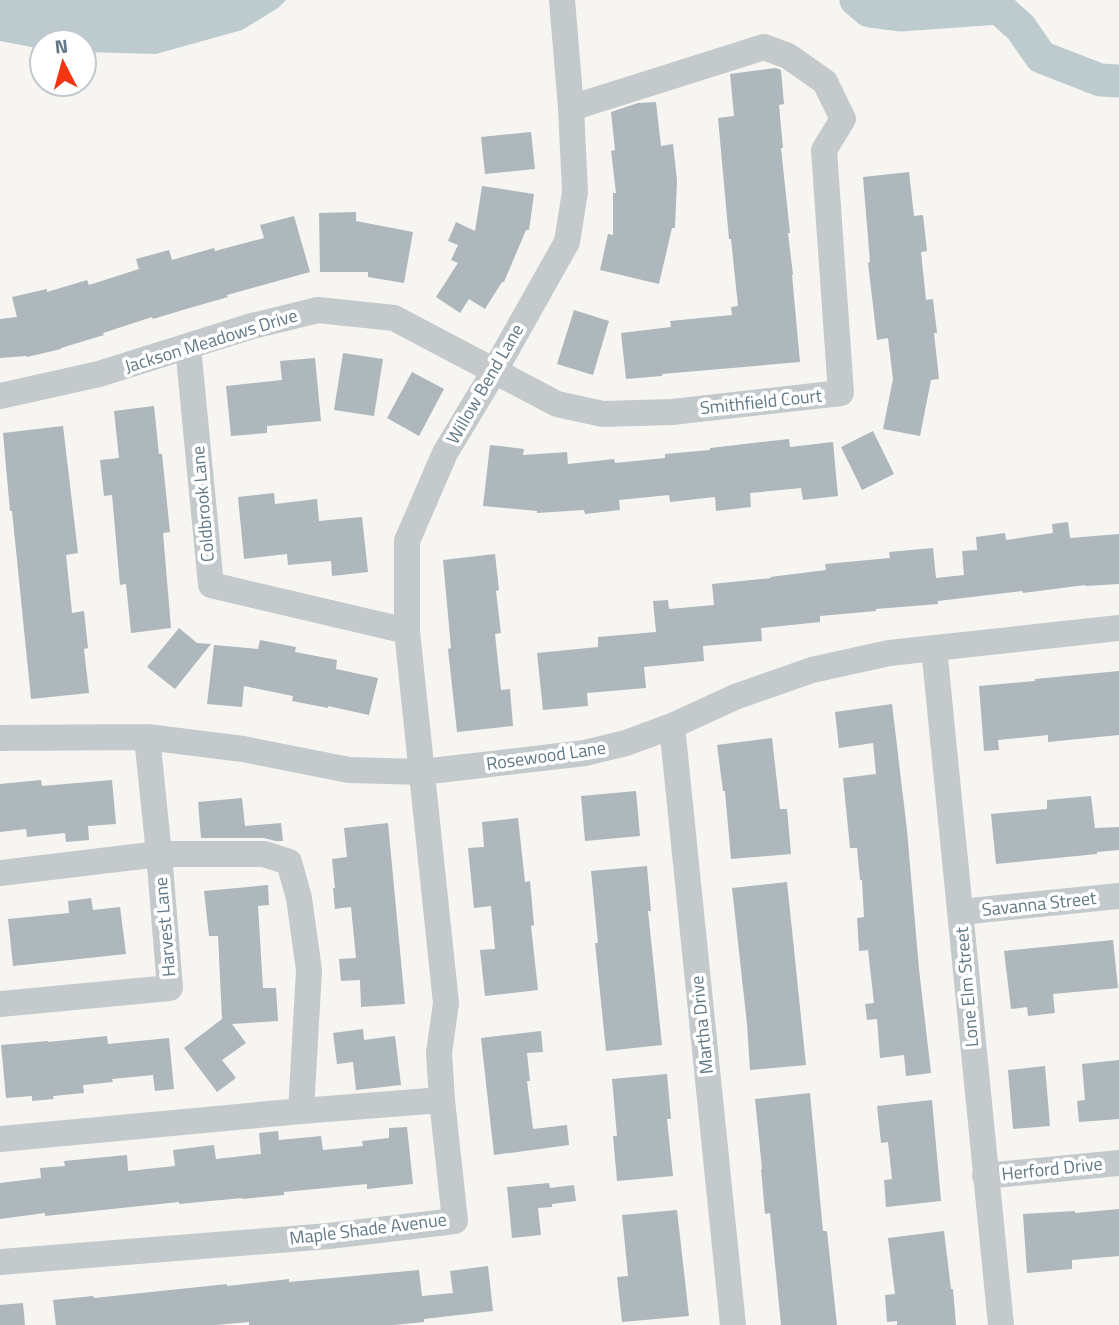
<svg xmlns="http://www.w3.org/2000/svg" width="1119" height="1325" viewBox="0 0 1119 1325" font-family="'Titillium Web',sans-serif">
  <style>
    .water { fill: #bdcbcf }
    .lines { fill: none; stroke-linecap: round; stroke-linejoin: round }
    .river { stroke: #bdcbcf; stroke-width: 33 }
    .building { fill: #adb7bc }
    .minor { stroke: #c4c9cc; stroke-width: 26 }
    .labels { text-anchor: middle; stroke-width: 7; stroke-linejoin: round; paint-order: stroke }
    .street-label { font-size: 18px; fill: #617886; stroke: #fff }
  </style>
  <rect width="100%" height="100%" fill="#f6f5f1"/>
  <path class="water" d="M0,0H286L278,8L242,30L156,54L84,52V42H42V49L0,41Z"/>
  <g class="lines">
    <path class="river" d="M856,0L869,11L900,15L999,8L1021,28L1041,57L1100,80L1119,81"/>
  </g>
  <path class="building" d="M776,68L781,70L784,104L779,105L783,148H781L790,233H788L793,275H792L800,362L662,374V376L626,379L621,333L671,327L670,321L732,315L731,307L738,306L731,239H729L718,118L734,116L730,74Z
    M656,102L661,146L673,144L677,180L675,228H672L659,284L600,270L608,234L613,235V193H616L611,151L615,150L611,112L638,103Z
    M531,132L535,169L485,174L481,137Z
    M909,172L914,216L923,215L927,251L921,252L926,300L933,299L937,333H934L939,379L931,380L920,436L883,429L893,379L888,338L877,340L868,263L870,262L863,177Z
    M482,186L534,194L529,230H526L504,282H502L485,309L469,299L460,313L436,297L458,263L451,260L458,245L448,241L456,222L475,231Z
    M356,212V221L413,232L404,283L368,277V272H320L319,213Z
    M294,216L310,272L227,295L228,297L186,309L153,319L152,317L103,333L104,335L61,348V349L27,357L26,356L0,358V319L17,317L12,297L47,289V292L87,280L89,285L139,269L136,259L169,250L172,260L214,248L215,251L264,238L260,225Z
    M574,310L609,321L593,375L557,364Z
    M343,353L383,359L374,416L334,410Z
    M315,358L321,421L267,426V433L231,436L226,386L282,380L280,361Z
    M412,372L444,389L419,436L387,418Z
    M154,406L159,454H162L170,532L163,533L171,628L131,633L126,584L120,585L112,495L104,496L100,460L119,458L114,411Z
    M63,426L78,553L66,555L72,613L84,611L88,648L84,649L89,693L31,699L17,560L12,511H10L3,433Z
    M873,431L894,474L862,490L841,447Z
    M789,439L790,447L833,442L838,496L803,500L801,488L750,493L751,507L716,511L715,497L670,502L669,495L619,500L620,510L585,514L584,510L537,513V511L483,506L490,445L524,449L523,455L567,452L568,464L614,459L615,463L665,458V454L710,450V448Z
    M274,493L275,504L317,499L319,521L362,517L368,572L332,576L331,561L288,565L287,554L244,559L238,497Z
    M1068,522L1070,538L1119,534V584L1086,586L1085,585L1023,593L1022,591L938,601V604L876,609V611L820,616V622L761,628L762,641L703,646L704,661L644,667L646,688L587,693L588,706L543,710L537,653L598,647V637L656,632L653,601L668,600L669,609L714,605L712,584L771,578L770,577L826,570L825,564L890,558L889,552L933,548L936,578L964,575L962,551L977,550L976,537L1005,533L1006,540L1053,533L1052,524Z
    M495,554L499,590L496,591L501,633L495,634L501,690L510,689L513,726L457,732L448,649L451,648L443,560Z
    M179,628L197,643L211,644L175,689L147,667Z
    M260,640L296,647L295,652L337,660L336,669L378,678L369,715L328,706V708L292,701L293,696L244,686L242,707L207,704L214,645L258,649Z
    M1119,671V735L1048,742V735L998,740L999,750L984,751L979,686L1035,681V679Z
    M892,704L907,830L919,969L931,1073L906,1076L904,1055L880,1058L877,1019L867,1020L865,1004L874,1003L868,950L859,951L857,918L864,917L862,880H860L857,848H850L843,778L876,774L873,743L839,748L835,712Z
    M772,738L780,809H787L791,854L731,859L725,791H723L717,745Z
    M41,780L42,786L112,780L116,824L88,826L89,840L66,842L65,833L27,837L26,829L0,832V784Z
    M636,791L640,836L585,841L581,796Z
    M1091,796L1095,828L1119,827V850L1097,852V854L996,864L991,814L1047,809V800Z
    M242,798L245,826L281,823L283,841H276L264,838H201L198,802Z
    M518,818L525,882L530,881L534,925L531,926L538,990L485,996L480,950L495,949L491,906L474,908L468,848L484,847L482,822Z
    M388,823L405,1004L361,1007L360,980L341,981L339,959L356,958L351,907L335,909L333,888H335L332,859L347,857L344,828Z
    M647,866L651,911H648L662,1045L606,1051L595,943H598L591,871Z
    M787,882L806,1065L750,1070L747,1024L732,888Z
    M268,885L269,905L258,906L263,988H276L278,1021L232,1024L246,1043L222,1060L236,1078L217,1092L184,1048L222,1019L218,936H209L204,891Z
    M91,898L93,910L120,907L126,954L13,966L8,919L69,913L68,901Z
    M1113,940L1118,988L1053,994L1055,1013L1028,1016L1027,1007L1011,1009L1004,951Z
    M363,1029L364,1040L395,1036L401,1085L356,1090L353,1062L337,1064L333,1033Z
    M541,1031L543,1052L527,1053L530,1081H527L533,1129L567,1125L569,1145L494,1155L481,1038Z
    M107,1036L108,1044L169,1038L174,1089L155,1091L153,1075L112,1079L113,1082L83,1085L84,1093L53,1096L54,1099L32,1101V1096L6,1098L1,1045L48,1041V1042Z
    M1119,1060V1119L1079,1122L1077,1101L1085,1100L1082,1064Z
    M1045,1066L1050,1126L1013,1129L1008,1070Z
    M667,1074L671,1119H667L673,1176L617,1181L613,1136H617L612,1079Z
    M810,1093L823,1231H827L837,1325H781L770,1213L765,1214L761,1169H762L755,1099Z
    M932,1100L941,1201L886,1207L884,1180L892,1179L888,1142L881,1143L877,1106Z
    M407,1127L413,1184L367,1189V1184L284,1192V1195L242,1199V1198L179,1204V1202L45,1216V1213L0,1219V1183L41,1178L40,1168L65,1166L64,1161L127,1155L128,1171L175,1166L173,1150L214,1145L216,1159L261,1154L259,1133L278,1131L279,1140L321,1136L323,1150L363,1146L362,1141L389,1138V1128Z
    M549,1183L550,1188L574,1185L576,1201L552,1204V1207L538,1208L541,1235L512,1238L507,1187Z
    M1119,1209V1256L1072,1260V1269L1027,1273L1023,1214L1075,1211V1213Z
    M677,1210L689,1316L622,1322L617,1277L628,1276L622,1215Z
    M944,1231L951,1289H953L956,1325H897V1321L887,1322L885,1295L895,1294L888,1238Z
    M488,1266L493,1311L424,1319V1322L394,1325H249V1322L216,1325H56L53,1300L93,1296L94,1298L227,1284V1286L289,1279V1282L419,1270L422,1296L453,1293L450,1271Z
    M23,1303L25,1325H0V1305Z"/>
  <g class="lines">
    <path class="minor" d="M188,347L211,585L407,631
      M0,396L99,374L252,326L318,310L394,318L557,404L603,414L672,412L841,393L824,150L843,119L825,82L788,56L764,47L571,108
      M934,648L1001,1325
      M672,726L733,1325
      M0,738L147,737L243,749L349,770L422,772L585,753L626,743L672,726L735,697L812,670L889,653L1119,628
      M0,873L159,854H264L289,862L299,898L309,970L301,1111L0,1139
      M960,912L1119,896
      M0,1004L170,988L159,854L147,737
      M301,1111L442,1100
      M985,1176L1119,1163
      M0,1262L329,1236L455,1221L442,1100L439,1053L446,1003L407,631V541L445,453L495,370L567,242L575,192L571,108L562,0"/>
  </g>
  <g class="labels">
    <g class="street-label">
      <text transform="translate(211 341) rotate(-17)" y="6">Jackson Meadows Drive</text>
      <text transform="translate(485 384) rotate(-60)" y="6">Willow Bend Lane</text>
      <text transform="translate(761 402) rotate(-6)" y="6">Smithfield Court</text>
      <text transform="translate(203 504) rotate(-95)" y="6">Coldbrook Lane</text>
      <text transform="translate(546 756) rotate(-8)" y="6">Rosewood Lane</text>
      <text transform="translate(1039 904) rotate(-6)" y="6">Savanna Street</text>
      <text transform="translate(165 927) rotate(-95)" y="6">Harvest Lane</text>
      <text transform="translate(967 987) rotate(-95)" y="6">Lone Elm Street</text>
      <text transform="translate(702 1025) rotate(-96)" y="6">Martha Drive</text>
      <text transform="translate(1052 1169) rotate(-6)" y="6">Herford Drive</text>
      <text transform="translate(368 1229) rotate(-7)" y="6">Maple Shade Avenue</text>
    </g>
  </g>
  <g transform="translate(63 63) rotate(354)"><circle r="33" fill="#ffffff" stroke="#c0c9cf" stroke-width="2"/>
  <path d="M0-5L12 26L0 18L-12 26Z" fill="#f53511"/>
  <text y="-10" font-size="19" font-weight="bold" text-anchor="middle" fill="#617886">N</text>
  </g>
</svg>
